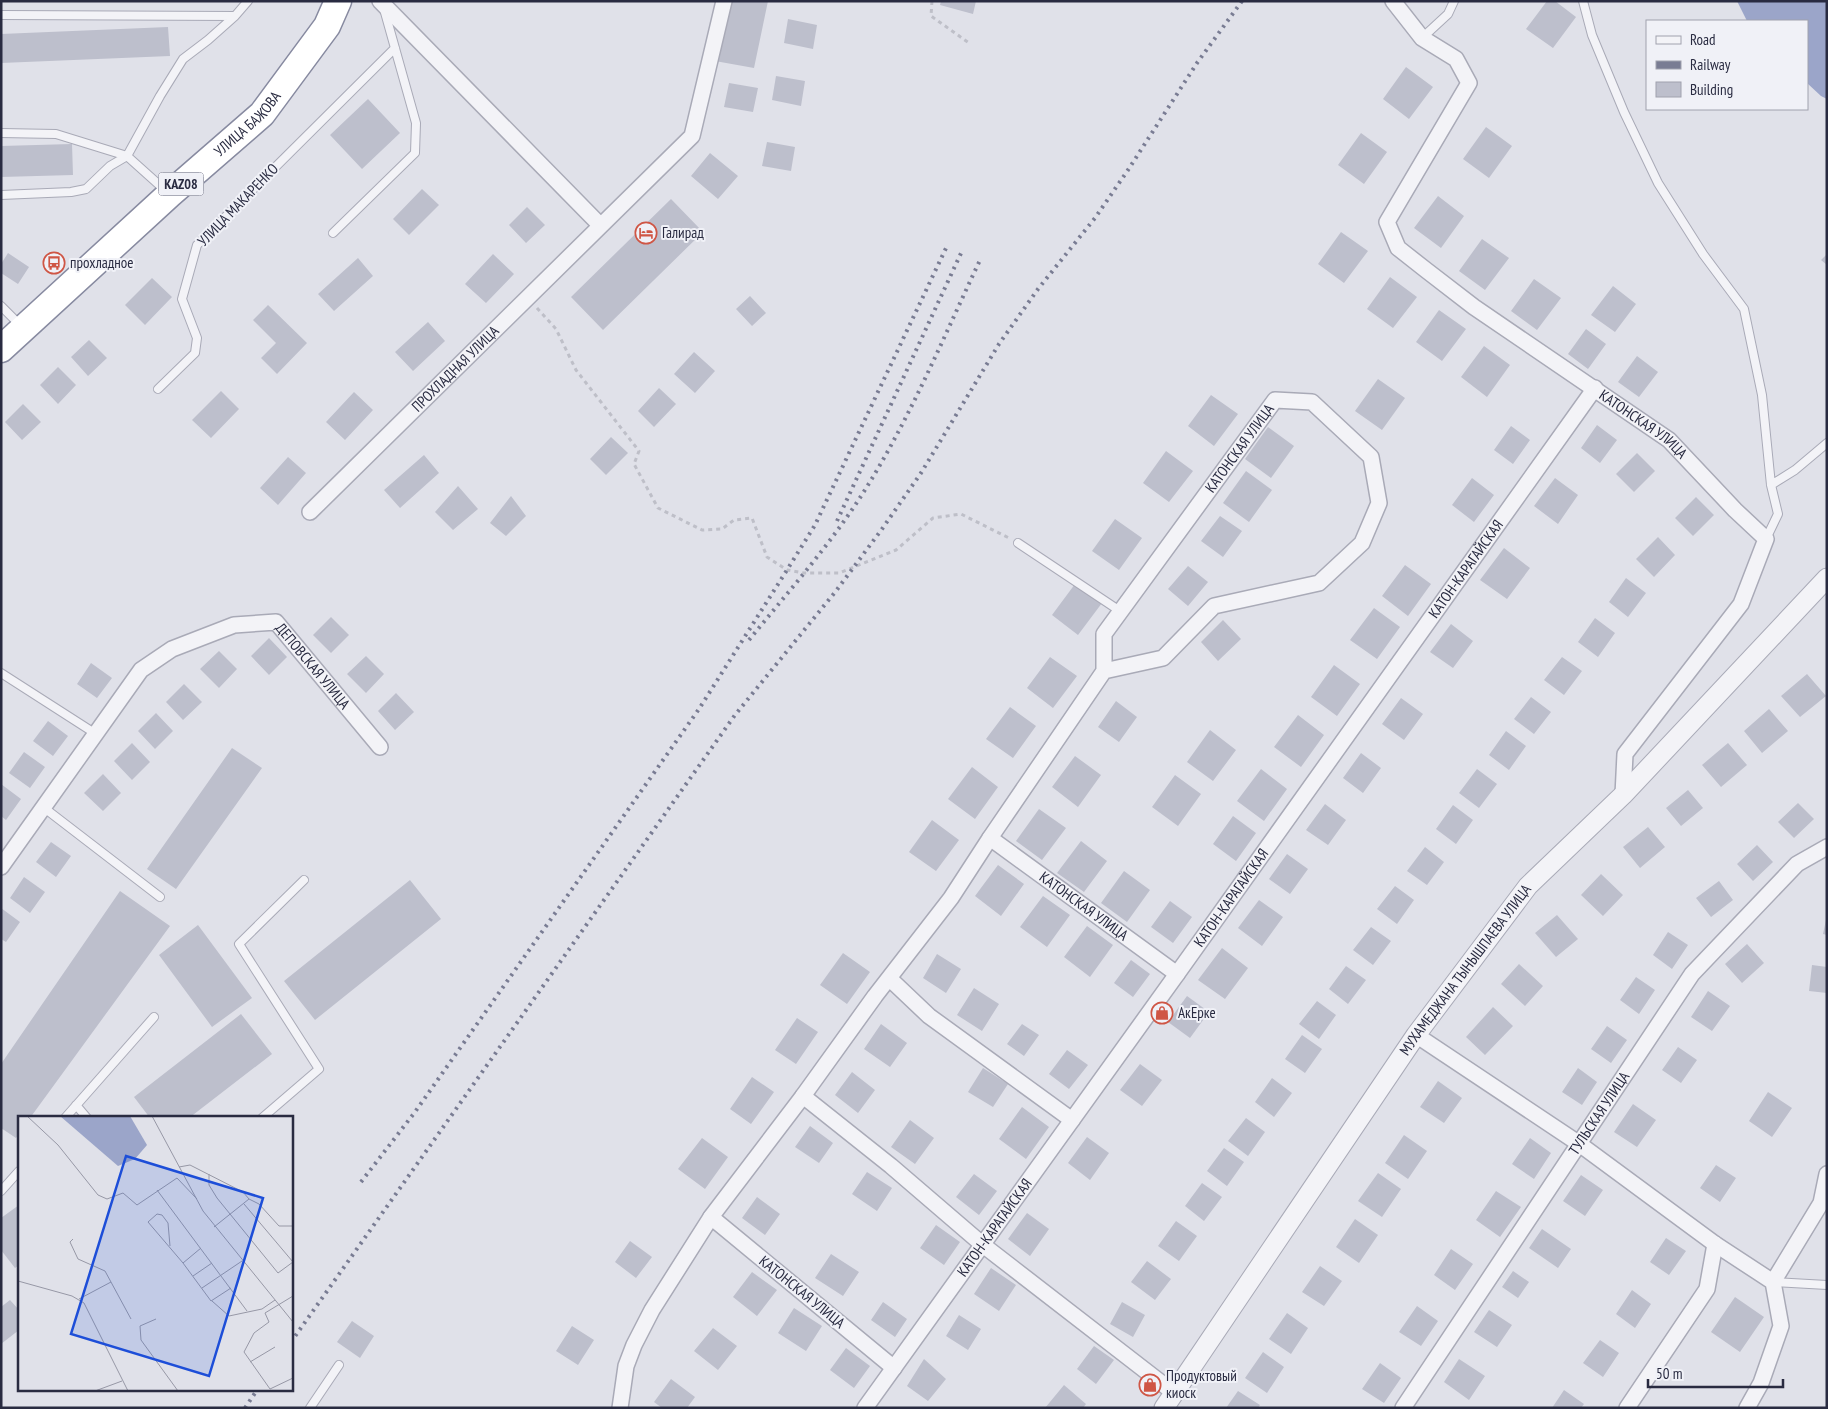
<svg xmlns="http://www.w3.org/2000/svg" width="1828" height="1409" viewBox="0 0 1828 1409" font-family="'PT Sans Narrow',sans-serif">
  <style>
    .water { fill: #9ba5c9 }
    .building { fill: #bdbfcc }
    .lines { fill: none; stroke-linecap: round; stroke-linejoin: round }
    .service-casing { stroke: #a9aab7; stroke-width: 10 }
    .minor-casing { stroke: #a9aab7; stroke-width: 18 }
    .tertiary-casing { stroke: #a9aab7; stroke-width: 21 }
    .trunk-casing { stroke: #878aa0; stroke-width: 29 }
    .path { stroke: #bebfc8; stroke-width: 3; stroke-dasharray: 4 4; stroke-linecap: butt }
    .service { stroke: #f3f3f7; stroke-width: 8 }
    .minor { stroke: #f3f3f7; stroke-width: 15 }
    .tertiary { stroke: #f3f3f7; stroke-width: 19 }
    .trunk { stroke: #fff; stroke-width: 26 }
    .rail { stroke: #797c93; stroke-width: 4; stroke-dasharray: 2.5 5; stroke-linecap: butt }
    .labels { text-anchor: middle; stroke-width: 4; stroke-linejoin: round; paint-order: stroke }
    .shield { fill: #f0f1f7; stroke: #656678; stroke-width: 1 }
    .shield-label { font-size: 14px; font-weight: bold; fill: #292b41 }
    .street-label { font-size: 15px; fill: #292b41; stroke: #f0f1f7 }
    .poi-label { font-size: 15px; fill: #292b41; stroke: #f0f1f7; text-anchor: start }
    .inset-road { fill: none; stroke: #9798a6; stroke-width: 1 }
    .view { fill: #1d4ed8; fill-opacity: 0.15; stroke: #1d4ed8; stroke-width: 2.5 }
    .inset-edge { fill: none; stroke: #292b41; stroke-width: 2.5 }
  </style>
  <rect width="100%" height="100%" fill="#e0e1e9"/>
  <path class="water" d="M1737,1H1827V99L1821,96L1807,83V21H1747Z"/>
  <path class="building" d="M727,1H768L754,68L715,61Z
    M941,1H976L973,14L940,5Z
    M1547,1H1555L1576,17L1553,48L1526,29Z
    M788,19L817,25L813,49L784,43Z
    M168,27L170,56L1,63V34Z
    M1406,67L1433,87L1409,119L1383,99Z
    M776,76L805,81L801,106L772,100Z
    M729,83L758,88L753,112L724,107Z
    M368,99L400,133L362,169L330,135Z
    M1486,127L1512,146L1489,178L1463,159Z
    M1361,133L1387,152L1364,184L1338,165Z
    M767,142L795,147L791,171L762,166Z
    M72,144L73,175L1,177V146Z
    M710,153L738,176L718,199L691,176Z
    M422,189L439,205L409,235L393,219Z
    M1438,196L1464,216L1441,248L1414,228Z
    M671,199L703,232L603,330L571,297Z
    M527,207L545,225L526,243L509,225Z
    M1341,232L1368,251L1344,283L1318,264Z
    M1482,239L1509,258L1485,290L1459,271Z
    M8,253L29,267L18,284L1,273V264Z
    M493,254L514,274L486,303L465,284Z
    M1827,254V265L1821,260Z
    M358,258L373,276L334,311L318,294Z
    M1390,277L1417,297L1393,328L1367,309Z
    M152,278L172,297L145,325L125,305Z
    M1534,279L1561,298L1537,330L1511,311Z
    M1613,286L1636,304L1615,332L1591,315Z
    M750,296L766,313L752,326L736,309Z
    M268,305L307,343L277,374L261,358L276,343L253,320Z
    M1439,310L1466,329L1442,361L1416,342Z
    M428,322L445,341L413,371L395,352Z
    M1586,329L1606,344L1588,369L1568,354Z
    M89,340L107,358L88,376L71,357Z
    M1484,346L1510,365L1487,397L1461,377Z
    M694,352L715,371L695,393L674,374Z
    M1637,356L1658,372L1639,397L1618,382Z
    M58,367L76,385L58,404L40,385Z
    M1378,379L1405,398L1382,430L1355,411Z
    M659,388L676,404L654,427L638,411Z
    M221,391L239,409L211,438L192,420Z
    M354,392L373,410L345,440L326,422Z
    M1211,395L1238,414L1214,446L1188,426Z
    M23,404L41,422L22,440L5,422Z
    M1597,425L1617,440L1600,463L1581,448Z
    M1511,426L1530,440L1513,464L1494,450Z
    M1268,427L1294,446L1271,478L1245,459Z
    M611,437L628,453L606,475L590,459Z
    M1166,451L1193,471L1169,502L1143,483Z
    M1637,453L1655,471L1634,492L1616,474Z
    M424,455L439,473L400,508L384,490Z
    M288,457L306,473L278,505L260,488Z
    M1246,471L1272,490L1249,522L1223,503Z
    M1472,478L1494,495L1474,522L1452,505Z
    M1555,478L1578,495L1558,524L1534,506Z
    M458,486L478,509L453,530L435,512Z
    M511,496L526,516L506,536L490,523Z
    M1696,497L1714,515L1693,536L1675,518Z
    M1220,516L1242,531L1223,557L1201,541Z
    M1115,519L1142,538L1119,570L1092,551Z
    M1658,537L1675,555L1654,577L1636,559Z
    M1504,548L1530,568L1507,599L1480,580Z
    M1405,565L1431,584L1408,616L1382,596Z
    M1188,566L1208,582L1188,606L1168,589Z
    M1626,578L1646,593L1628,617L1609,602Z
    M1075,584L1102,603L1078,635L1052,615Z
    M1374,608L1400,627L1377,659L1350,640Z
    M331,617L349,635L331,653L313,635Z
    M1595,618L1615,633L1598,657L1578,642Z
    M1223,620L1241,639L1218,661L1201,642Z
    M1451,624L1473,641L1453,668L1430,652Z
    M269,638L287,657L269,675L251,656Z
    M219,651L237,669L219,688L200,669Z
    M366,656L384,674L366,693L347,674Z
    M1050,657L1077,676L1053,708L1027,688Z
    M1562,657L1582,671L1564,695L1544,680Z
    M91,663L112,678L97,698L77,684Z
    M1334,665L1360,684L1337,716L1311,697Z
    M1807,674L1826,696L1800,717L1781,696Z
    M184,684L202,702L183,720L166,702Z
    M396,693L414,712L395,730L378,711Z
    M1531,697L1551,712L1534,734L1514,719Z
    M1401,698L1423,714L1404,740L1382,724Z
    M1116,701L1137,717L1119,742L1098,727Z
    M1010,707L1036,726L1013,758L986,739Z
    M1769,709L1788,731L1762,753L1744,731Z
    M156,713L173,731L155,749L138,731Z
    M1298,715L1324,735L1301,767L1274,747Z
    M48,721L68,736L53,756L33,741Z
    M1210,730L1236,750L1213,781L1187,762Z
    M1506,731L1526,746L1509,770L1489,755Z
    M132,743L150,762L132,780L114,761Z
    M1728,743L1747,765L1721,787L1702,765Z
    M232,748L262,768L176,889L147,869Z
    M24,752L45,767L30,788L9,773Z
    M1361,753L1381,768L1363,793L1343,778Z
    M1075,756L1101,775L1078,807L1052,787Z
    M972,767L998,787L975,819L948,799Z
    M1261,769L1287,789L1264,821L1237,801Z
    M1477,769L1497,784L1479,808L1459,793Z
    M103,774L121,793L103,811L84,793Z
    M1175,775L1201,794L1178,826L1152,807Z
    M1,784L21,799L6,820L1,816Z
    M1688,790L1703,808L1681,826L1666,808Z
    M1798,803L1814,819L1794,838L1778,822Z
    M1325,804L1346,820L1328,845L1306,830Z
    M1453,805L1473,820L1456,844L1436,829Z
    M1039,809L1066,828L1042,860L1016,841Z
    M1233,816L1256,833L1236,861L1213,844Z
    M932,820L959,840L936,871L909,852Z
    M1648,827L1665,847L1640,868L1623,847Z
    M1081,841L1107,861L1084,892L1057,873Z
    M51,842L71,856L56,877L36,862Z
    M1757,845L1773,862L1753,881L1737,864Z
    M1425,847L1444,862L1427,885L1407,871Z
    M1287,854L1308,869L1290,894L1269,879Z
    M998,865L1024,884L1001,916L975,896Z
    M1124,871L1150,890L1127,922L1101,903Z
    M1601,874L1623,895L1603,916L1581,895Z
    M24,877L45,892L30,913L10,898Z
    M410,880L441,919L315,1020L284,981Z
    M1719,881L1733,900L1711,917L1696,898Z
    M1395,886L1414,900L1397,924L1377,909Z
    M120,891L170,926L30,1118H19V1134L16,1138L1,1128V1064Z
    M1043,896L1070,915L1047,947L1020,927Z
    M1259,900L1283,917L1262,946L1238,928Z
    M1170,901L1192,917L1173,943L1151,927Z
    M1,908L20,922L6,942L1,939Z
    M1557,915L1578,939L1556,957L1535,933Z
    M1826,920H1827V935L1823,934Z
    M198,925L252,998L212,1027L159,955Z
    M1087,926L1113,945L1090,977L1064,957Z
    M1371,927L1391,941L1373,965L1353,950Z
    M1668,932L1688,945L1672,969L1653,955Z
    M1747,944L1764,963L1742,983L1725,964Z
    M1222,948L1248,968L1225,999L1198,980Z
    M843,953L870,972L847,1004L820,985Z
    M937,954L961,969L946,993L923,978Z
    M1131,960L1150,974L1133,997L1114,983Z
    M1519,964L1543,986L1525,1006L1501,984Z
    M1812,965L1827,967V993L1809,991Z
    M1346,966L1366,980L1348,1004L1329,989Z
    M1636,977L1655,990L1639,1014L1620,1000Z
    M974,988L999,1004L982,1031L957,1015Z
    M1708,991L1730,1006L1712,1031L1691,1017Z
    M1187,996L1209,1012L1190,1038L1168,1022Z
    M1317,1001L1336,1015L1319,1039L1299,1024Z
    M1493,1007L1513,1026L1485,1055L1466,1037Z
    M241,1014L272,1054L189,1118H150L134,1097Z
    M797,1018L818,1032L796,1064L775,1050Z
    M881,1024L907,1043L890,1067L864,1049Z
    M1022,1024L1039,1035L1024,1056L1007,1044Z
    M1607,1026L1627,1040L1611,1063L1591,1049Z
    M1302,1035L1322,1049L1305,1073L1285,1059Z
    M1678,1047L1697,1060L1681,1083L1662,1070Z
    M1067,1050L1088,1065L1069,1089L1049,1074Z
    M1140,1064L1162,1080L1142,1106L1120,1090Z
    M983,1068L1008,1084L993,1107L968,1092Z
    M1578,1068L1597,1082L1582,1105L1562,1092Z
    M852,1072L875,1090L858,1113L835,1095Z
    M752,1077L774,1092L751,1124L730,1109Z
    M1272,1078L1292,1093L1274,1117L1255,1102Z
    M1438,1081L1462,1098L1444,1123L1420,1107Z
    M1768,1092L1792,1108L1772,1137L1749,1121Z
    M1633,1104L1656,1120L1637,1147L1614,1132Z
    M1022,1107L1049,1127L1026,1159L999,1139Z
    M1246,1118L1265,1132L1248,1156L1228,1141Z
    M910,1120L934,1138L915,1164L891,1147Z
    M810,1126L833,1143L819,1163L795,1147Z
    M1404,1135L1427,1151L1408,1179L1385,1163Z
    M1087,1137L1109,1153L1090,1180L1068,1163Z
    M702,1138L728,1157L705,1189L678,1169Z
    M1530,1138L1551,1153L1534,1179L1512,1164Z
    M1224,1148L1244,1162L1227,1186L1207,1171Z
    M1716,1165L1736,1178L1720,1202L1700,1188Z
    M867,1172L892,1188L877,1211L852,1194Z
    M1378,1173L1401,1189L1382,1217L1358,1201Z
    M974,1174L997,1191L979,1215L956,1197Z
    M1581,1175L1603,1190L1585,1216L1563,1201Z
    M1202,1183L1222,1197L1204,1221L1185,1206Z
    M1496,1191L1521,1207L1500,1237L1476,1220Z
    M757,1197L780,1214L765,1235L742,1218Z
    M19,1205V1265L15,1268L1,1250V1218Z
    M1027,1213L1049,1229L1030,1256L1008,1239Z
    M1355,1219L1378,1235L1359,1263L1336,1247Z
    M1176,1221L1197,1236L1179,1261L1158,1246Z
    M936,1225L960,1242L944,1265L920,1248Z
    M1542,1229L1571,1249L1558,1268L1529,1248Z
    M1666,1238L1686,1251L1669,1275L1650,1262Z
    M630,1241L652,1257L636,1278L615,1262Z
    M1451,1249L1473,1264L1455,1290L1434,1275Z
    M831,1254L859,1272L843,1296L815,1278Z
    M1147,1261L1171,1279L1155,1300L1131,1282Z
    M1320,1266L1342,1281L1324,1306L1302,1292Z
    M991,1268L1016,1285L999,1311L974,1294Z
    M1513,1271L1529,1282L1518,1298L1502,1287Z
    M752,1272L777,1290L757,1316L733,1297Z
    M1632,1290L1651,1304L1635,1328L1616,1314Z
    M1735,1297L1764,1317L1740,1352L1711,1332Z
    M10,1300L19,1310V1330L1,1344V1307Z
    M883,1302L907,1319L895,1337L871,1320Z
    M1122,1302L1145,1315L1133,1337L1110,1324Z
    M1417,1306L1438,1321L1421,1346L1399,1332Z
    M794,1308L822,1326L806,1351L778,1333Z
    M1489,1310L1512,1325L1497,1347L1474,1332Z
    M1287,1313L1308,1328L1291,1354L1269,1339Z
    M959,1315L981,1329L968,1350L946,1336Z
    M352,1321L374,1336L360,1358L337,1342Z
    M572,1326L594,1340L578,1365L556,1351Z
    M713,1328L737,1346L718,1370L694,1351Z
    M1600,1340L1619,1353L1603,1377L1583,1363Z
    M1094,1346L1114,1360L1096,1384L1077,1369Z
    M846,1348L870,1366L854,1388L830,1370Z
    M1263,1352L1284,1367L1267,1393L1245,1378Z
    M924,1359L946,1379L928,1401L907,1386Z
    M1459,1359L1485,1376L1469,1400L1444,1382Z
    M1380,1363L1401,1378L1384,1403L1362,1389Z
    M671,1379L695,1397L687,1408H662L654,1402Z
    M1064,1385L1086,1404L1083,1408H1045Z
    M1564,1390L1584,1404L1581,1408H1552Z
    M1238,1391L1260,1405L1258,1408H1226Z"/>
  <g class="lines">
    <g class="service-casing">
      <path id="service" d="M1583,1L1592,35L1624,112L1658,183L1703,254L1744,309L1762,395L1771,485L1778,514L1766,539
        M1,15L235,16L208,40L183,59L160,96L127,156L110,166L86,189L71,192L1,195
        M235,16L248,1
        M1422,38L1448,14L1454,1
        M1,133L56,134L127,156L166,191
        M333,233L415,153L416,123L384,9
        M1,306L21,326
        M158,389L195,353L197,338L182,299L197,245L395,48
        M1771,485L1795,470L1827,443
        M1018,543L1120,611
        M1,673L96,734
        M43,807L160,897
        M76,1105L87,1118
        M65,1118L154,1017
        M262,1118L319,1069L239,944L304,880
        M1,1191L19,1171
        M1773,1282L1827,1285
        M310,1408L339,1365"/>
    </g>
    <g class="minor-casing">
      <g id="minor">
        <path d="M380,1L600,225"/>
        <path id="s1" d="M1393,1L1422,38L1456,59L1469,83L1387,222L1398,248L1426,270L1474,307L1669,440L1735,510L1766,539L1741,604L1625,754L1623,795"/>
        <path id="s2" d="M310,512L692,136L724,1"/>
        <path id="s3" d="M990,838L1104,671V634L1275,400L1312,402L1371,457L1379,503L1362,543L1319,583L1214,606L1163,658L1104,671"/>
        <path id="s4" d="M1,867L141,670L172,649L234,625L276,622L380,747"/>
        <path d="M890,979L929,1016L1072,1120"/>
        <path d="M1416,1035L1578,1143L1715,1244L1773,1282L1781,1326L1761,1383L1747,1408"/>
        <path d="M803,1096L891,1166L983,1245L1173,1392"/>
        <path d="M1773,1282L1821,1203L1827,1174"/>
        <path id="s5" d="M894,1368L711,1217L803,1096L875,996L951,898L990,838L1177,974"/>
        <path d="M620,1408L626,1366L634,1345L652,1310L711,1217"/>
        <path id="s6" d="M865,1408L1177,974L1595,388"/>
        <path id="s7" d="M1403,1408L1692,974L1797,864L1827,847"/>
        <path d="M1627,1408L1707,1289L1715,1244"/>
      </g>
    </g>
    <g class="tertiary-casing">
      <g id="tertiary">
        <path id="s8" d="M1164,1408L1416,1035L1528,886L1623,795L1827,578"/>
      </g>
    </g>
    <g class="trunk-casing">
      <g id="trunk">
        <path id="s9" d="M1,349L170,194L262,114L327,26L338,1"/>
      </g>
    </g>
    <path class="path" d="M932,1L931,16L969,43
      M537,308L556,329L576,370L639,451L634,464L658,508L702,530L722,529L734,520L752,518L767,557L787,570L804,573H839L896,550L933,518L961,514L1009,538"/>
    <use href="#service" class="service"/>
    <use href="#minor" class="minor"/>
    <use href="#tertiary" class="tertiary"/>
    <use href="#trunk" class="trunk"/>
    <path class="rail" d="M837,521L962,251
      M749,640C788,592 830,545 863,493C910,419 944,336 981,258
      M361,1182L415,1112L699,709L787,570L815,525L947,246
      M291,1342L735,715L836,591L882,529L921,473L999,344L1038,289L1095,218L1128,170L1197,63L1242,1
      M245,1408L257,1390"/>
  </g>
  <defs>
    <g id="hotel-ring" transform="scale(1.125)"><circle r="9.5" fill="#f0f1f7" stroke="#cf5645" stroke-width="1.5"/><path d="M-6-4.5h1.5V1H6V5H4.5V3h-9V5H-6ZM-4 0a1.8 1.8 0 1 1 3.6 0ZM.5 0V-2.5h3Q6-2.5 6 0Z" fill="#cf5645"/></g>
    <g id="bus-ring" transform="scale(1.125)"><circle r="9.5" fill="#f0f1f7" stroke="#cf5645" stroke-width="1.5"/><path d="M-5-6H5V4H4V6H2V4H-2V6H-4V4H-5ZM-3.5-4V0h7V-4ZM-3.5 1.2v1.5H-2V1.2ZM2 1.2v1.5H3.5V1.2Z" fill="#cf5645"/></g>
    <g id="shop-ring" transform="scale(1.125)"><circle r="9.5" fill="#f0f1f7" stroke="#cf5645" stroke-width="1.5"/><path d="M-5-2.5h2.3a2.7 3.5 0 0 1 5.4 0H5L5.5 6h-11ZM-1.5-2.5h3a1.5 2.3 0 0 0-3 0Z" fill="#cf5645"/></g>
  </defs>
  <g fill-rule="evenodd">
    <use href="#hotel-ring" x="646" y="233"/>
    <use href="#bus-ring" x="54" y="263"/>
    <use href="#shop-ring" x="1162" y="1013"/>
    <use href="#shop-ring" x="1150" y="1385"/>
  </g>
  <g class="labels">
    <rect class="shield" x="158.5" y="172.5" width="45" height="23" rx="4"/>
    <g class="shield-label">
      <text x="181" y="189">KAZ08</text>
    </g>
    <g class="street-label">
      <text dy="5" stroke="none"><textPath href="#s9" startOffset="334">УЛИЦА БАЖОВА</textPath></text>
      <text transform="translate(238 205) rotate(-46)" y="5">УЛИЦА МАКАРЕНКО</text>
      <text dy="5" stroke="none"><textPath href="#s2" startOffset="204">ПРОХЛАДНАЯ УЛИЦА</textPath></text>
      <text dy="5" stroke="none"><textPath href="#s1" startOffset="606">КАТОНСКАЯ УЛИЦА</textPath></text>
      <text dy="5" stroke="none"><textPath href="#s3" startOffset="469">КАТОНСКАЯ УЛИЦА</textPath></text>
      <text dy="5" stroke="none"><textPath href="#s6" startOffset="1032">КАТОН-КАРАГАЙСКАЯ</textPath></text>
      <text dy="5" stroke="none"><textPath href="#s4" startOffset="445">ДЕПОВСКАЯ УЛИЦА</textPath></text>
      <text dy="5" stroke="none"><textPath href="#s6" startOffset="628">КАТОН-КАРАГАЙСКАЯ</textPath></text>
      <text dy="5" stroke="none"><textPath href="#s5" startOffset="824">КАТОНСКАЯ УЛИЦА</textPath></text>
      <text dy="5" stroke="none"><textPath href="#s8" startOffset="532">МУХАМЕДЖАНА ТЫНЫШПАЕВА УЛИЦА</textPath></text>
      <text dy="5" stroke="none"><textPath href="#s7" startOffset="354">ТУЛЬСКАЯ УЛИЦА</textPath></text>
      <text dy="5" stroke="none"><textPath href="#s6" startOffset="222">КАТОН-КАРАГАЙСКАЯ</textPath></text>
      <text transform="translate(802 1292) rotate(39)" y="5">КАТОНСКАЯ УЛИЦА</text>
    </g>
    <g class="poi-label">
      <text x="662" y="238">Галирад</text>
      <text x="70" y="268">прохладное</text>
      <text x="1178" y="1018">АкЕрке</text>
      <text x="1166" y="1381">Продуктовый<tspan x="1166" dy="17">киоск</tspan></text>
    </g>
  </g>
  <g transform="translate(18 1116)">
    <rect width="275" height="275" fill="#e0e1e9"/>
    <path d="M42,0H112L129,29L117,43L100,50Z" fill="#9ba5c9"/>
    <path class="inset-road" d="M9,0L40,29L80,79L89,83L105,77L119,89L159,62L179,83M134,0L185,95L275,206M161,51L172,49L225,76L231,83M191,58V69L199,82L260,157L275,146M139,74L229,195M226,88L275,146M196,111L231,83L241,88L261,110H275M55,123L52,126L60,143L87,155L113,203M152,130L150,107L144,99L139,98L130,106L165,147M183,132L165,147L193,185L213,172M175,160L194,147M0,165L54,180L66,187L110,275M184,172L224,145M275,180L247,197L251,206L236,217L226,236L252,273L275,262M61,183L93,166M194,185L211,200L244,193L257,184M138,203L122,210L123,224L160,275M232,246L257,231M77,275L104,265"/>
    <path class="view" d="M108,40L245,82L191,260L53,218Z"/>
    <rect width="275" height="275" class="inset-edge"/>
  </g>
  <rect width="1828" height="1409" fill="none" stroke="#292b41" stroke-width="5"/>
  <rect x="1646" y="20" width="162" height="90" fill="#f0f1f7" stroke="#a0a2ae"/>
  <rect x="1656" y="36" width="25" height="8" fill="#f3f3f7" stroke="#a0a2ae"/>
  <text x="1690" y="45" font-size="15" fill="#292b41">Road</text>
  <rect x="1656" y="61" width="25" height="8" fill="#797c93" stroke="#a0a2ae"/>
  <text x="1690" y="70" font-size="15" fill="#292b41">Railway</text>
  <rect x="1656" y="82" width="25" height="15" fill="#bdbfcc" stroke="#a0a2ae"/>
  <text x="1690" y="95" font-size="15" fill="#292b41">Building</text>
  <path d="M1648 1379v8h135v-8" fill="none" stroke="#292b41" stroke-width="2.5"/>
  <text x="1656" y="1379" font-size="15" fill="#292b41" stroke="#f0f1f7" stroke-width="4" paint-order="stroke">50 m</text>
</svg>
